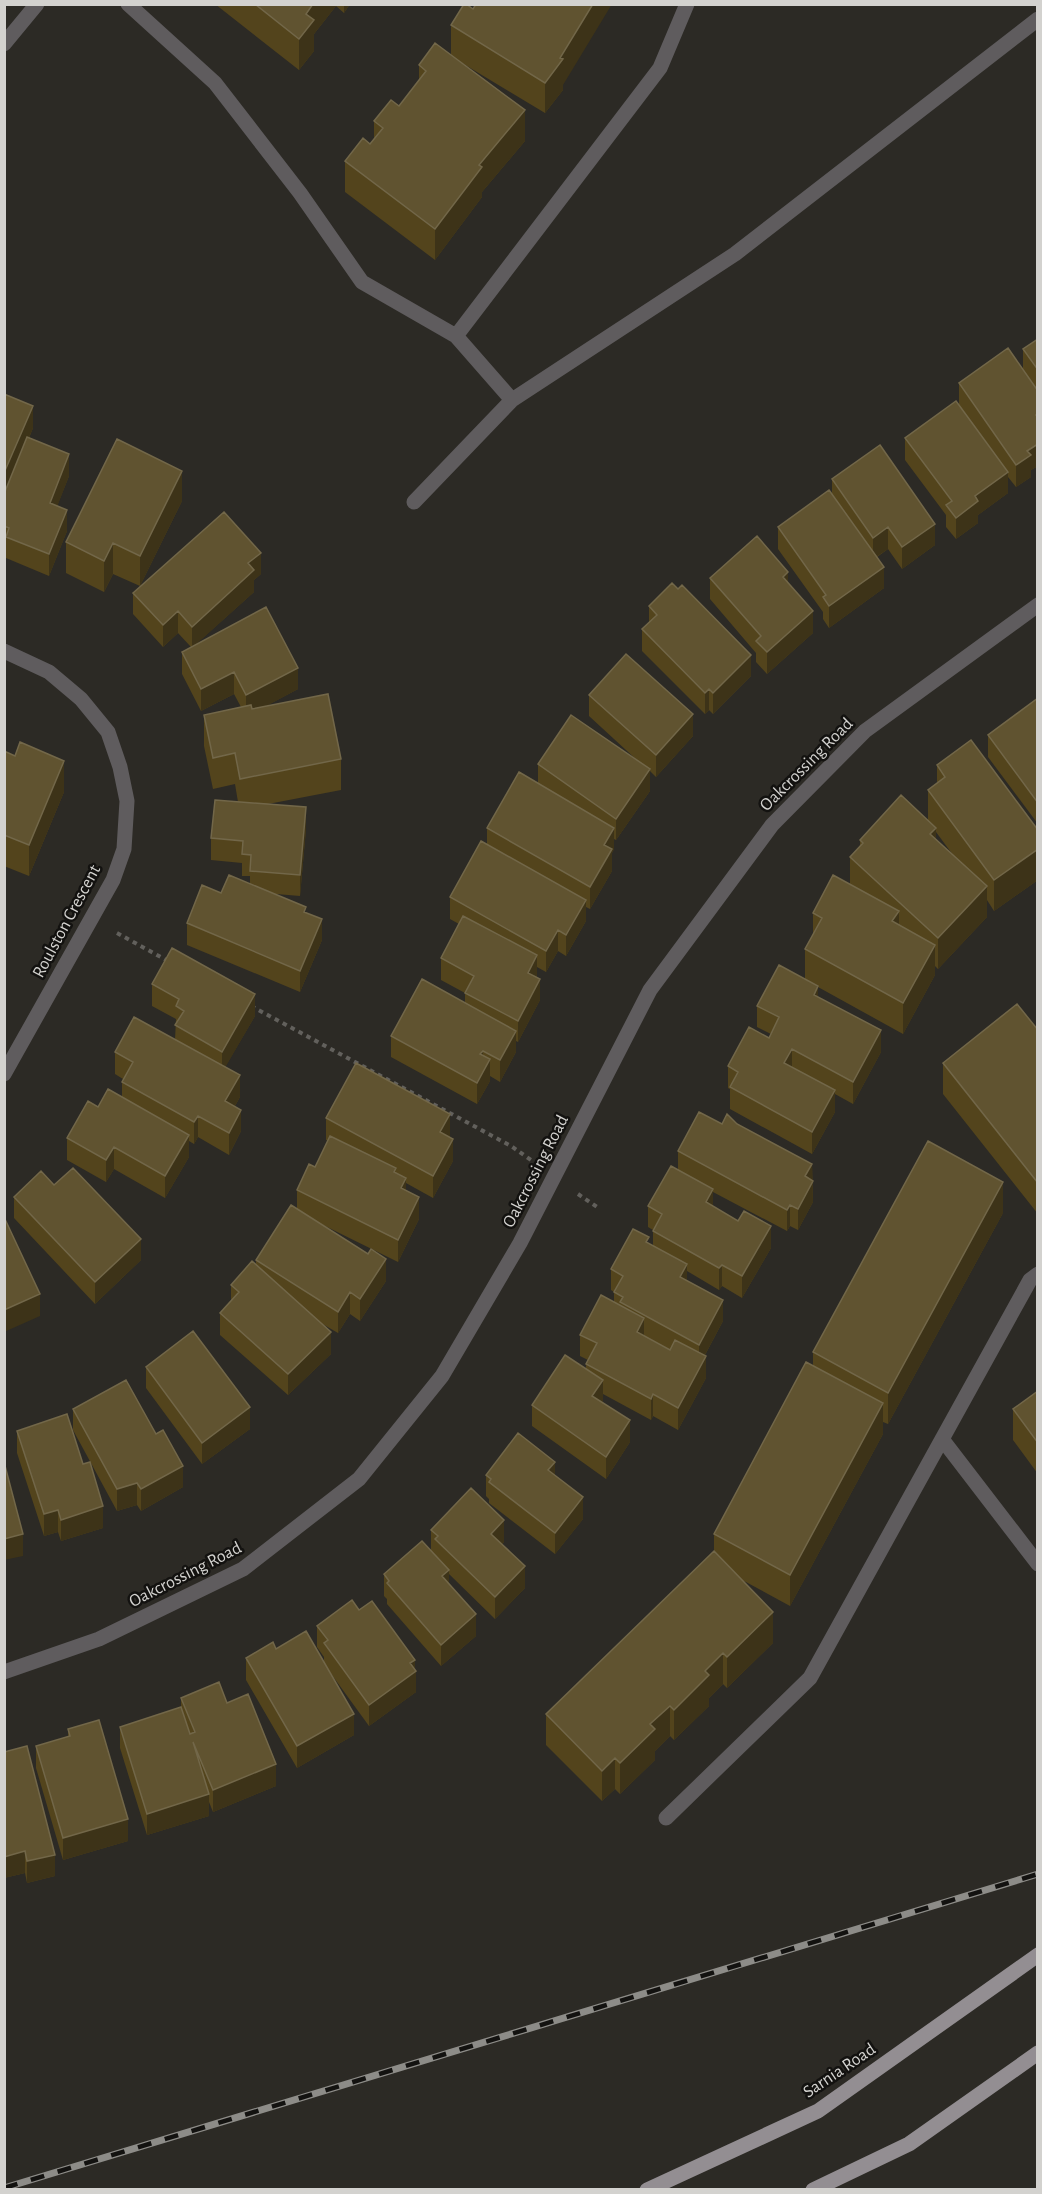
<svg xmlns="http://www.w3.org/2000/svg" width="1042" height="2194" viewBox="0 0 1042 2194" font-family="'Alegreya Sans',sans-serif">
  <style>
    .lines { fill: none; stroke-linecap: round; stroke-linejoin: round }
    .path { stroke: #62605c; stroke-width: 4; stroke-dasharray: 4.5 4.5; stroke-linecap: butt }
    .minor { stroke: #5f5c5e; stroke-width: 15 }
    .major { stroke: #938e92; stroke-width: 15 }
    .rail-casing { stroke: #8d8c88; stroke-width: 7 }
    .rail { stroke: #131210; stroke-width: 4.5; stroke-dasharray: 14; stroke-linecap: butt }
    .wall { fill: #53441c; fill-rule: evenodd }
    .shaded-wall { fill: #3d3318 }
    .building { fill: #605330; stroke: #726749; stroke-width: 1.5 }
    .labels { text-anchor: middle; stroke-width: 5; stroke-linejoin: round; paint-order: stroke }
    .street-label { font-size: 18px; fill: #d3d2cf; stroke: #131210 }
  </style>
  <rect width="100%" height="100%" fill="#2c2a25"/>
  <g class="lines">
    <path class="path" d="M117,933L168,961
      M251,1006L511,1146L531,1160
      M578,1194L600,1209"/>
    <path class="minor" d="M128,4L215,83L300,193L362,282L456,336L660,68L687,4
      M4,44L37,4
      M456,336L512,400
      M414,502L512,400L735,254L1038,19
      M4,651L49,672L81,699L108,732L120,767L127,801L124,849L113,880L4,1074
      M942,1439L1038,1564
      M4,1672L99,1639L243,1569L359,1479L442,1376L520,1243L650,990L772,825L865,731L1038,605
      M666,1818L810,1678L1030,1280L1038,1274"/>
    <path class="major" d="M647,2190L818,2111L1038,1955
      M813,2190L909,2144L1038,2053"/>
    <g class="rail-casing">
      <path id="rail" d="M4,2188L1038,1874"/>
    </g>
    <use href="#rail" class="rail"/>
  </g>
  <path class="wall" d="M215,4H350L344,13L336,6L314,34V51L299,70Z
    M451,25L563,85V90L545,113L457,60L525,141L482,192V197L435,260L345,192V161L370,144L374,139V121L399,106L419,81V65L451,55Z
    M1038,339V466L1031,470V477L1016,487L1008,477V493L978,515V523L956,539L946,527V515L905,460V438L959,405V383L1023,370V349Z
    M4,394L33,428L29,438L69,476L57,506L67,531L49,576L6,558V548L4,547Z
    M832,479L935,545L902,569L888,549L877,557L884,588L829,628L823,619V612L778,549V527L832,494Z
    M182,501L140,586L113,574L104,592L66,573V542Z
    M261,574L254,580V592L196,644L298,689L266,706L341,759V790L268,804L306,829L300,896L276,894L306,913L322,940L300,992L187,945V923L221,893L250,884V876H242V863L211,860V838L238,802L235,784L213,789L204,746V715L241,707L234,694L201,711L182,674V652L191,647L178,633L163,647L133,614V593Z
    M710,578L788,583L813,633L767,674L756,662V653L710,599Z
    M649,606L751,676L713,714L709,710L705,714L642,651V629L649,623Z
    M589,695L693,736L656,777L650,771V791L616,840L614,839V849L612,853V871L590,909L586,907V921L566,956L558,951L546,972L537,967V977L540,1000L518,1042L516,1041V1052L500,1082L490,1076V1081L477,1104L391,1057V1036L465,1003V993L441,980V958L459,924L450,919V897L487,844V828L538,783V764L639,762L589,716Z
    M1038,698V824L988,757V735Z
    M4,751L64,792L29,876L4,866Z
    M937,765L1038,830V880L994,911L987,900V917L938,969L935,966V975L903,1034L818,987V997L881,1052L853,1104L835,1094V1112L812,1154L730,1109V1089L728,1088V1066L769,1038L771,1034L757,1027V1006L805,979V949L813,935V913L850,885V857L860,847V840L928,820V790L937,783ZM936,832L953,855L936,839Z
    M152,984L255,1016L225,1067L240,1097L235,1106L241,1131L229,1155L198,1137L194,1144L189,1141V1157L165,1198L114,1169L106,1182L67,1160V1138L98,1107L122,1097V1082L123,1079L115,1074V1052L175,1040L176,1019L152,1006Z
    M1038,1030V1214L943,1094V1063Z
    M326,1118L450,1136L449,1137L453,1161L433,1198L406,1183V1191L419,1219L398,1262L321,1224L386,1281L360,1321L350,1314L338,1333L319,1322L331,1354L288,1395L220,1335V1313L231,1301V1285L256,1265V1260L297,1208V1190L315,1167L328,1141L326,1140Z
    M722,1124H737L812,1164L813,1202L798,1230L790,1226L787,1231L713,1192V1206L771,1248L742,1298L722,1286L719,1290L687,1271V1280L723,1321L705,1355L706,1378L678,1430L653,1416L651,1420L603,1394L602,1402L630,1442L606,1479L532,1426V1405L586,1369V1364L588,1360L580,1356V1335L614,1302V1292L611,1290V1269L649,1243L653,1246V1230L648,1227V1206L678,1170V1151Z
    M54,1185L141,1260L95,1304L14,1218V1197Z
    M1003,1213L888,1424L883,1422V1434L790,1606L744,1581L773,1643L727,1688L723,1684L709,1698V1706L674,1740L670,1736L655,1751V1760L620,1794L615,1789L602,1801L546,1745V1714L714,1552V1534L813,1365V1352Z
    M146,1367L250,1429L202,1464L146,1388Z
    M1038,1391V1474L1013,1440V1409Z
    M73,1409L156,1434L183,1487L141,1511L137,1505L117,1511L73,1430Z
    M17,1431L103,1528L61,1541L58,1532L44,1536L17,1453Z
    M486,1475L555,1476L583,1519L555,1554L489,1503V1499L486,1496Z
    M431,1530L504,1542L502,1544L525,1588L495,1619L449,1574V1583L476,1636L441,1666L387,1604V1599L384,1596V1574L431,1551Z
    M359,1610L415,1669L416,1692L369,1726L329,1671L354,1735L297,1768L246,1680V1658L276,1649L324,1664V1657L317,1647V1626Z
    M181,1698L227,1703L276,1786L213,1812L209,1802V1816L147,1835L120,1748V1727L181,1707Z
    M68,1729L128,1841L63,1860L36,1768V1746L68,1737Z
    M4,1752L55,1876L27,1883L25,1873L4,1878Z"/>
  <path class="shaded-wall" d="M313,4H336V6L314,34V51L299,70V39L306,14Z
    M344,4H350L344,13Z
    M593,4H612L563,85V90L545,113V83Z
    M525,110V141L482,192V197L435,260V229L479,165Z
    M33,406V428L4,495V473Z
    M1038,444V466L1031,470V477L1016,487V465L1027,451Z
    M69,454V476L50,525V503Z
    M182,471V501L140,586V556Z
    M1008,472V493L978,515V523L956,539V518L975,496Z
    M67,510V531L49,576V554Z
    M935,524V545L902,569V547Z
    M888,527V549L873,559V538Z
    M113,543V574L104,592V561Z
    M261,553V574L254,580V592L192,648V627L248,563Z
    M884,567V588L829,628V606Z
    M788,572V593L783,577Z
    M178,611V633L163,647V625Z
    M813,611V633L767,674V652Z
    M751,655V676L713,714V693Z
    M298,668V689L246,717V695Z
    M234,672V694L201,711V689Z
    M709,689V710L705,714V693Z
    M693,714V736L656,777V755Z
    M64,761V792L29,876V845Z
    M650,769V791L616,840V819Z
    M306,807V829L300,896V875Z
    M614,828V849L612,853V871L590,909V887L604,845Z
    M936,828V859L930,834Z
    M1038,849V880L994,911V880Z
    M987,886V917L938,969V938Z
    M586,900V921L566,956V935Z
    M899,911V942L892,921Z
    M322,919V940L300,992V971Z
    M558,930V951L546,972V951Z
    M935,945V975L903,1034V1003Z
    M537,955V976L528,994V973Z
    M540,979V1000L518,1042V1021Z
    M818,986V1008L814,995Z
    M255,994V1016L222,1073V1052Z
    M881,1030V1052L853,1104V1082Z
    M516,1031V1052L500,1082V1060Z
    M792,1049V1071L784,1063Z
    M483,1051V1072L490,1059V1081L477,1104V1083L480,1054Z
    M240,1075V1097L225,1123V1101Z
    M835,1090V1112L812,1154V1132Z
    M241,1110V1131L229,1155V1133Z
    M450,1114V1136L440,1154V1132Z
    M198,1116V1137L194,1144V1122Z
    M189,1135V1157L165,1198V1176Z
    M453,1139V1161L433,1198V1176Z
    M114,1147V1169L106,1182V1160Z
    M812,1164L813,1202L798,1230V1209L805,1176Z
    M406,1178V1200L401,1188Z
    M1003,1182V1213L888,1424V1393Z
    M713,1189V1211L706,1202Z
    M419,1197V1219L398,1262V1240Z
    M790,1205V1226L787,1231V1210Z
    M771,1226V1248L742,1298V1276Z
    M141,1239V1260L95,1304V1282Z
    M386,1259V1281L360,1321V1299Z
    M687,1264V1286L680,1277Z
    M722,1265V1286L719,1290V1268Z
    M350,1292V1314L338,1333V1312Z
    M40,1294V1316L4,1332V1310Z
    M723,1300V1321L699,1366V1345Z
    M644,1318V1340L637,1332Z
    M331,1332V1354L288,1395V1374Z
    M706,1356V1378L678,1430V1408Z
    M603,1380V1401L592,1417V1396Z
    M653,1394V1416L651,1420V1399Z
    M883,1403V1434L790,1606V1575Z
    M250,1407V1429L202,1464V1443Z
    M630,1420V1442L606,1479V1457Z
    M555,1462V1483L548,1470Z
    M183,1466V1487L141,1511V1489Z
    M137,1483V1505L117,1511V1489Z
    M583,1497V1519L555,1554V1533Z
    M103,1506V1528L61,1541V1520Z
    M58,1510V1532L44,1536V1514Z
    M504,1520V1542L491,1555V1534Z
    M23,1534V1556L4,1560V1539Z
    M525,1566V1588L495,1619V1597Z
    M449,1570V1592L442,1576Z
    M773,1612V1643L727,1688V1657Z
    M476,1614V1636L441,1666V1645Z
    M723,1653V1684L709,1698V1706L674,1740V1710L705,1671Z
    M415,1660V1672L416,1671V1692L369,1726V1705Z
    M670,1706V1736L655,1751V1760L620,1794V1763L650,1724Z
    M354,1714V1735L297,1768V1746Z
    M615,1758V1789L602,1801V1771Z
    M276,1764V1786L213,1812V1790Z
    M209,1794V1816L147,1835V1814Z
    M128,1819V1841L63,1860V1838Z
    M25,1851V1873L4,1878V1857Z
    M55,1855V1876L27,1883V1861Z"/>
  <path class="building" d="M255,4H313L306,14L314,20L299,39Z
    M464,4H466L473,9L476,4H593L560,58L563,59L545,83L451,25Z
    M435,43L525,110L479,165L482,167L435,229L345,161L363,138L370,144L383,128L374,121L391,100L399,106L426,71L419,65Z
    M1038,339V370L1023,349Z
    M1008,348L1038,391V414L1036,415L1038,418V444L1027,451L1031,455L1016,465L959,383Z
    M4,394L33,406L4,473Z
    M956,401L1008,472L975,496L978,501L956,518L946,505L952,501L905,438Z
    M27,437L69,454L50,503L67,510L49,554L6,537L9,528L4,526V494Z
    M117,439L182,471L140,556L113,543L104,561L66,542Z
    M880,445L935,524L902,547L888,527L873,538L832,479Z
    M829,490L884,567L829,606L823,597L826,595L778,527Z
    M224,512L261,553L248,563L254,570L192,627L178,611L163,625L133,593Z
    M757,536L788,572L783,577L813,611L767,652L756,641L761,636L710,578Z
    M672,583L678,589L682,585L751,655L713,693L709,689L705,693L642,629L657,615L649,606Z
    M266,607L298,668L246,695L234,672L201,689L182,652Z
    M626,654L693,714L656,755L589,695Z
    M328,694L341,759L240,779L235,753L213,758L204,715L251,705L252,709Z
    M1038,698V803L988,735Z
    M571,715L650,769L616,819L538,764Z
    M971,740L1038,830V849L994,880L928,790L945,777L937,765Z
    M20,742L64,761L29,845L4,835V751L15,756Z
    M519,772L614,828L604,845L612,849L590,887L487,828Z
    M901,795L936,828L930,834L987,886L938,938L850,857L863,843L860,840Z
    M215,800L306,807L300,875L250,871L251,855L242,854L243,841L211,838Z
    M481,841L586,900L566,935L558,930L546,951L450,897Z
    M229,875L306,907L304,912L322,919L300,971L187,923L202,885L221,893Z
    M833,875L899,911L892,921L935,945L903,1003L805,949L822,918L813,913Z
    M463,916L537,955L528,973L540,979L518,1021L465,993L474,976L441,958Z
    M172,948L255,994L222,1052L175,1025L184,1011L176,1006L179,999L152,984Z
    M779,965L818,986L814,995L881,1030L853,1082L792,1049L784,1063L835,1090L812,1132L730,1087L738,1072L728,1066L749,1027L769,1038L779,1017L757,1006Z
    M422,979L516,1031L500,1060L483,1051L480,1054L490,1059L477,1083L391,1036Z
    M1017,1004L1038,1030V1183L943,1063Z
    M134,1017L240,1075L225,1101L241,1110L229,1133L198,1116L194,1122L122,1082L133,1062L115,1052Z
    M356,1063L450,1114L440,1132L453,1139L433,1176L326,1118Z
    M108,1089L189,1135L165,1176L114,1147L106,1160L67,1138L88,1101L98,1107Z
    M699,1112L722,1124L727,1114L737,1124L812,1164L805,1176L813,1181L798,1209L790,1205L787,1210L678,1151Z
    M330,1136L396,1168L394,1172L406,1178L401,1188L419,1197L398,1240L297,1190L309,1164L315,1167Z
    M928,1141L1003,1182L888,1393L813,1352Z
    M671,1166L713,1189L706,1202L738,1221L744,1211L771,1226L742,1276L722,1265L719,1268L653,1231L662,1214L648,1206Z
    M73,1168L141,1239L95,1282L14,1197L41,1171L54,1185Z
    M291,1205L368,1254L371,1249L386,1259L360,1299L350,1292L338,1312L256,1260Z
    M4,1217L40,1294L4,1310Z
    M633,1229L649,1237L646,1242L687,1264L680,1277L723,1300L699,1345L620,1302L623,1297L614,1292L623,1276L611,1269Z
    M252,1261L331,1332L288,1374L220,1313L239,1292L231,1285Z
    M601,1295L644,1318L637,1332L670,1350L675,1340L706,1356L678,1408L653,1394L651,1399L586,1364L597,1343L580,1335Z
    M193,1331L250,1407L202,1443L146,1367Z
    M565,1355L603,1380L592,1396L630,1420L606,1457L532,1405Z
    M806,1362L883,1403L790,1575L714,1534Z
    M126,1380L156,1434L163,1430L183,1466L141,1489L137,1483L117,1489L73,1409Z
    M1038,1391V1443L1013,1409Z
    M67,1414L83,1464L90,1462L103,1506L61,1520L58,1510L44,1514L17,1431Z
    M518,1433L555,1462L548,1470L583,1497L555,1533L489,1482L491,1479L486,1475Z
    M4,1462L23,1534L4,1539Z
    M471,1488L504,1520L491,1534L525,1566L495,1597L435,1539L438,1536L431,1530Z
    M422,1541L449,1570L442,1576L476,1614L441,1645L387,1583L389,1581L384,1574Z
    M714,1551L773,1612L727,1657L723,1653L705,1671L709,1675L674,1710L670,1706L650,1724L655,1729L620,1763L615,1758L602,1771L546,1714Z
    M352,1600L359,1610L372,1601L415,1660L410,1663L416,1671L369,1705L324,1643L328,1640L317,1626Z
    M306,1631L354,1714L297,1746L246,1658L273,1642L276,1649Z
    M219,1682L227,1703L248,1694L276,1764L213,1790L193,1742L209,1794L147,1814L120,1727L181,1707L190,1734L195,1732L181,1698Z
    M99,1720L128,1819L63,1838L36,1746L70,1736L68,1729Z
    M27,1746L55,1855L27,1861L25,1851L4,1857V1752Z"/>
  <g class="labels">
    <g class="street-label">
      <text transform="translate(806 764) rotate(-45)" y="6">Oakcrossing Road</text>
      <text transform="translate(66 921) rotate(-62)" y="6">Roulston Crescent</text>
      <text transform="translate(535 1171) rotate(-63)" y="6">Oakcrossing Road</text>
      <text transform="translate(185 1574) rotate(-27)" y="6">Oakcrossing Road</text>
      <text transform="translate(839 2070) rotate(-34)" y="6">Sarnia Road</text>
    </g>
  </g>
  <rect width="1042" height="2194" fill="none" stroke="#d3d2cf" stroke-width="12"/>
</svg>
